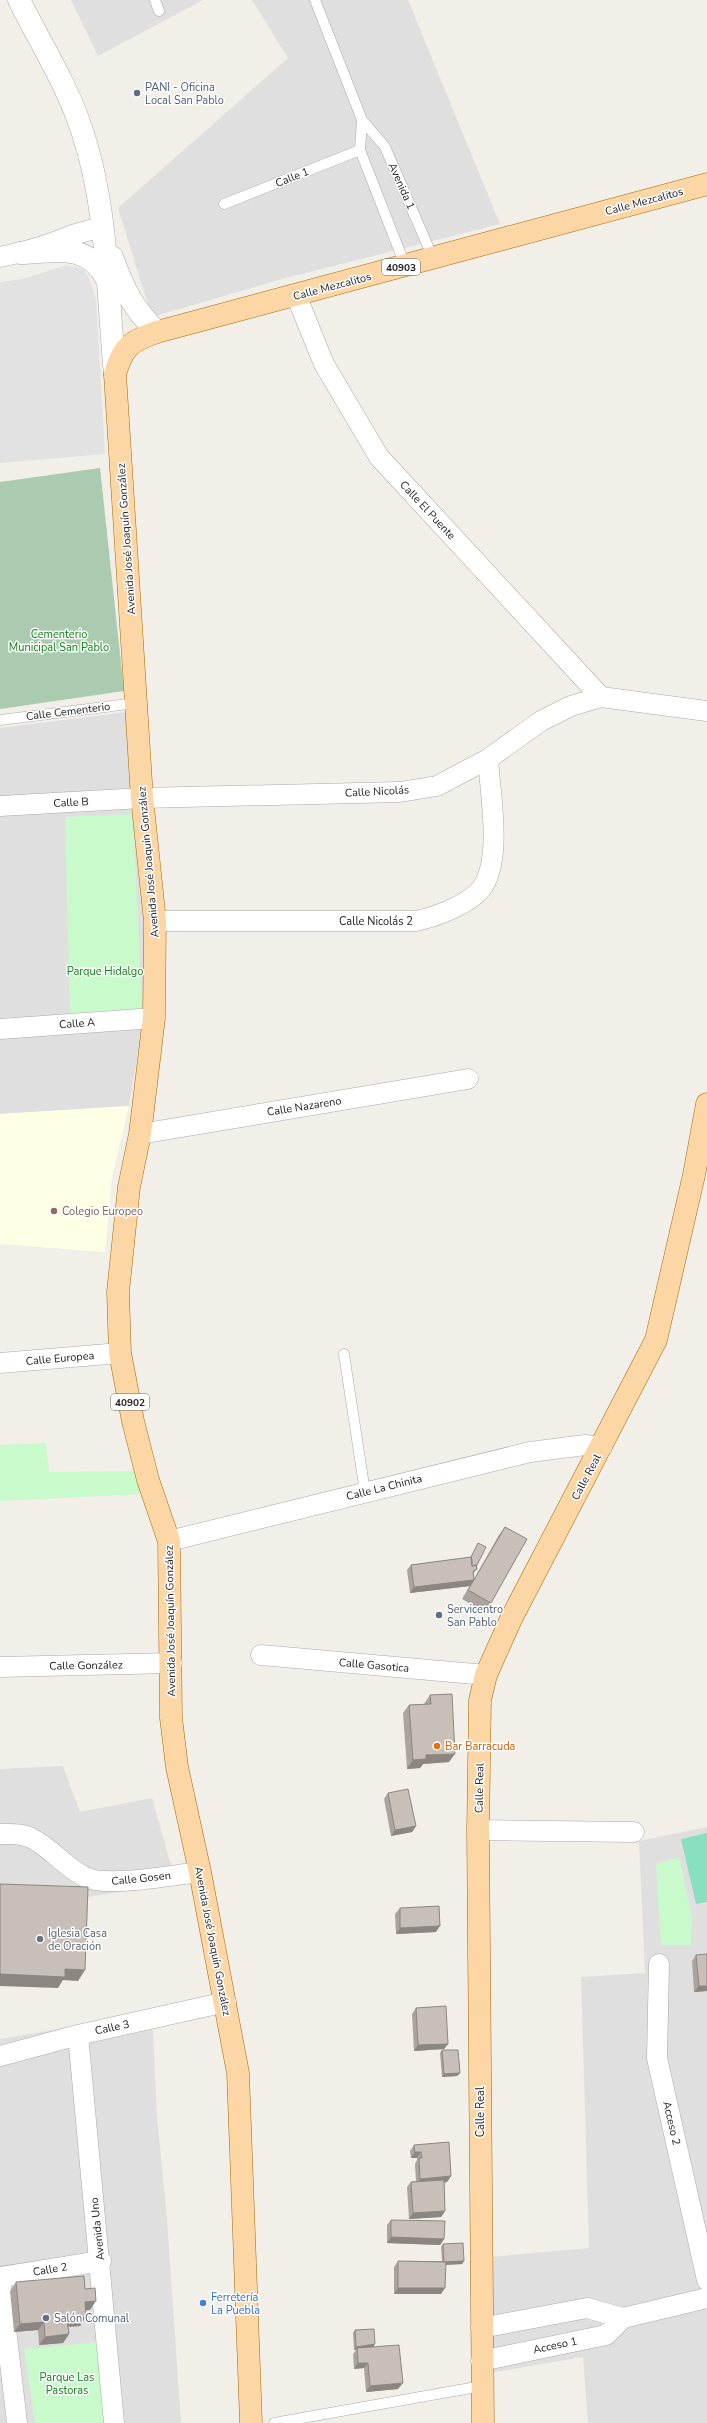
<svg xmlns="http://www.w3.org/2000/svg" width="707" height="2423" viewBox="0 0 707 2423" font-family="'Nunito Sans',sans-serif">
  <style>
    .residential { fill: #e0dfdf }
    .education { fill: #ffffe5 }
    .cemetery { fill: #aacbaf }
    .park { fill: #c8facc }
    .pitch { fill: #88e0be }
    .parking { fill: #e2e2e2 }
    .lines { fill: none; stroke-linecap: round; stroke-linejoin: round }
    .service-casing { stroke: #a9a9a9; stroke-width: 11 }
    .minor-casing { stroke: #a9a9a9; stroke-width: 21 }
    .tertiary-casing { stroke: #a9a9a9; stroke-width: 23 }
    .primary-casing { stroke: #a06b00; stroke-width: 23 }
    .service { stroke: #fff; stroke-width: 10 }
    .minor { stroke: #fff; stroke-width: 20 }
    .tertiary { stroke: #fff; stroke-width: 22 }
    .primary { stroke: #fcd6a4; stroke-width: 22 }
    .wall { fill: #aba49e }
    .shaded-wall { fill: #8b8681 }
    .building { fill: #c7bfb8; stroke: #8b8681 }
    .service-dot { fill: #5c6f8a; stroke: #fff; stroke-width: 1.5 }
    .education-dot { fill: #8d6e63; stroke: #fff; stroke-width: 1.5 }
    .food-dot { fill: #e8710a; stroke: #fff; stroke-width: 1.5 }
    .worship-dot { fill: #6b7280; stroke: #fff; stroke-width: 1.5 }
    .shop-dot { fill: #3f7fe0; stroke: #fff; stroke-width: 1.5 }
    .labels { text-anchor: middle; stroke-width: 3; stroke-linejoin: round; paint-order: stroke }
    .shield { fill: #fff; stroke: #646464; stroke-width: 1 }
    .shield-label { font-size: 10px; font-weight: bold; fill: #222 }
    .service-label { font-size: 11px; fill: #4e5e75; stroke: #fff; text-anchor: start }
    .street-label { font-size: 11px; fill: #222; stroke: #fff }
    .park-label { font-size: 11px; fill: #0c8416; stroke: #fff }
    .education-label { font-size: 11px; fill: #785e54; stroke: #fff; text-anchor: start }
    .food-label { font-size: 11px; fill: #c56008; stroke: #fff; text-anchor: start }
    .worship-label { font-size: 11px; fill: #5b616d; stroke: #fff; text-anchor: start }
    .shop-label { font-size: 11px; fill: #366cbe; stroke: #fff; text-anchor: start }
  </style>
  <rect width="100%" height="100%" fill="#f2efe9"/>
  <path class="residential" d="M71,0H203L98,56Z
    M252,0H408L500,224L286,278L152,317L118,208L288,58Z
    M127,712L145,916L147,999L129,1106L0,1114V728Z
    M63,1766L80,1812L152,1798L176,1883L81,1898L0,1895V1769Z
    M707,1827V2423H588L583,2357L490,2373V2257L589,2248L581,1977L645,1973L639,1841Z
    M152,2013L157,2117L167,2219L181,2423H0V2039Z"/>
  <path class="education" d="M129,1106L112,1177L105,1252L0,1244V1114Z"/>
  <path class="cemetery" d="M100,468L124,691L0,709V482Z"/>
  <path class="park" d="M133,814L142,1009L70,1014L65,817Z
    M46,1443L49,1472L138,1471L142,1494L0,1501V1445Z
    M679,1857L692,1918L691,1945H661L656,1864Z
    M102,2342L110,2423H35L24,2349Z"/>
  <path class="pitch" d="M707,1833V1902L696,1904L681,1839Z"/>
  <path class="parking" d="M67,265L83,269L89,278L96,300L105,454L0,463V282L23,279Z"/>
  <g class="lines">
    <g class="service-casing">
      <path id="service" d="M155,0L159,11
        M315,0L362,120L385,147L433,258
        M362,120L360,150L405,265
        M224,204L360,150
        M0,720L136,703
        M344,1354L365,1492
        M274,2423L482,2386"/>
    </g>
    <g class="minor-casing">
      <path id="minor" d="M0,257C19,253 39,248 57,241C73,235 85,230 102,228
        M296,295L324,364L379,457L601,697
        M0,806L142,798L400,792L437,786L488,759L541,721L571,706L601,697L707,711
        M155,921H416C435,917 468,905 481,889C503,861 490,793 488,759
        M0,1029L154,1018
        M140,1134L468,1079
        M0,1363L120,1353
        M169,1541L530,1452L585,1445L602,1447
        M261,1655L486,1675
        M0,1667L172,1663
        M478,1830L634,1832
        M0,1834C11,1834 24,1833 33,1839C52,1849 65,1867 85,1877C107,1888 173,1875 200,1872
        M659,1964L657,2058L707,2280
        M78,2035L114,2423
        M0,2056L78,2035L226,2002
        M0,2277L17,2423
        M0,2277L101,2261
        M481,2328L587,2308L623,2318L707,2298
        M481,2361L606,2335L623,2318"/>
    </g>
    <g class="tertiary-casing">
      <path id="tertiary" d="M19,0C39,40 64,80 79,122C108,202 107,291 115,374
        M20,253C54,252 88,242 106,278
        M112,257C124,290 132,307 157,332"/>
    </g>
    <g class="primary-casing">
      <path id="primary" d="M251,2423L238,2073L200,1872L177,1767L171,1718L169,1541L148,1480L133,1421L120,1353L118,1292L129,1187L140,1134L154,1018L155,921L142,798L115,374C123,346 131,341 157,332L707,184
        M483,2423L478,1830L480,1700L486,1675L511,1619L656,1340L694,1175L707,1104"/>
    </g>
    <use href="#service" class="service"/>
    <use href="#minor" class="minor"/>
    <use href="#tertiary" class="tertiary"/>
    <use href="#primary" class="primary"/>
  </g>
  <path class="wall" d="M505,1527L491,1603L484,1612L462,1599L472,1582L470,1586L410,1593L407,1570L411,1565L471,1557L478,1543L477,1569L473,1574L474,1579L499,1535Z
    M430,1695L449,1762L423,1764L420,1768L407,1769L403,1713L409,1705L424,1704Z
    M388,1793L416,1826L412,1832L391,1836L384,1799Z
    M400,1908L436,1932L396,1934L395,1914Z
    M696,1955L707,1991L694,1992L692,1961Z
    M416,2008L448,2044L444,2049L414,2051L412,2014Z
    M442,2050L460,2073L457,2076L442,2077L440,2053Z
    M414,2145L451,2176L447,2182L444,2183L445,2211L441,2217L409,2219L407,2187L411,2182L416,2181L415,2164L417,2160V2158H411L410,2151Z
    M391,2220L444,2239L440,2245L387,2243V2225Z
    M443,2244L464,2261L462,2264L445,2265L441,2294H394V2267L398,2261H442L441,2247Z
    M16,2282L85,2289L90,2310H86L80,2326L68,2327L69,2334L63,2343L39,2345L38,2330L14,2332L10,2291Z
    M355,2330L375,2344L373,2347L398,2389L366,2392L364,2368L354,2369L353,2354L357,2349L354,2350L353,2333Z"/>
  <path class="shaded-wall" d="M474,1580L470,1586L410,1593L414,1587Z
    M455,1754L449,1762L423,1764L420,1768L407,1769L413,1760L426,1755Z
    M416,1826L412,1832L391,1836L395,1830Z
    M440,1926L436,1932L396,1934L400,1928Z
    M65,1969L85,1970L78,1981L63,1980L58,1988L0,1986V1974Z
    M699,1986H707V1991L694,1992Z
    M448,2044L444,2049L414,2051L418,2045Z
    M460,2073L457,2076L442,2077L444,2074Z
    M415,2152H421L417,2158H411Z
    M451,2176L447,2182L416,2185L420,2179Z
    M445,2211L441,2217L409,2219L413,2213Z
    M391,2237L444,2239L440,2245L387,2243Z
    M464,2261L462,2264L442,2265L444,2262Z
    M398,2288H445L441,2294H394Z
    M96,2301L90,2310L79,2311L85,2302Z
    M86,2317L80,2326L61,2327L67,2319Z
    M44,2322L38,2330L14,2332L20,2324Z
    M69,2334L63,2343L39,2345L45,2337Z
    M375,2344L373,2347L354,2350L356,2347Z
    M358,2363H368L364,2368L354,2369Z
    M403,2383L398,2389L366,2392L370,2386Z"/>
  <path class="building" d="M505,1527L527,1539L491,1603L468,1590Z
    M478,1543L486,1547L476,1567V1565L472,1566V1560L471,1557Z
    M471,1557L472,1566L476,1565L477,1569L473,1571L474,1580L414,1587L411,1565Z
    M452,1694L455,1754L426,1755V1759L413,1760L409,1705L431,1704L430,1695Z
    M408,1789L416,1826L395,1830L388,1793Z
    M0,1884L88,1887L85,1970L65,1969V1977L0,1974Z
    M439,1906L440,1926L400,1928V1908Z
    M707,1954V1986H699L696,1955Z
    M446,2006L448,2044L418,2045L416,2008Z
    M442,2050H458L460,2073L444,2074Z
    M449,2142L451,2176L420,2179L419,2158H422L421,2152H415L414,2145Z
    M444,2180L445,2211L413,2213L411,2182Z
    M391,2220L445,2221L444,2239L391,2237Z
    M463,2243L464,2261L444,2262L443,2244Z
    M398,2261L446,2262L445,2288H398Z
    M84,2276L85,2289L95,2288L96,2301L85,2302L86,2317L67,2319L69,2334L45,2337L44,2322L20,2324L16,2282Z
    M374,2329L375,2344L356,2347L355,2330Z
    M399,2345L403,2383L370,2386L368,2363H358L357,2348Z"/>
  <g class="service-dot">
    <circle cx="137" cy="93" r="4"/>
    <circle cx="439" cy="1615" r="4"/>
    <circle cx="46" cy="2318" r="4"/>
  </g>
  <circle class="education-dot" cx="54" cy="1211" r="4"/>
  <circle class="food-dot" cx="437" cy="1746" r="4"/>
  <circle class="worship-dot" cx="40" cy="1939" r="4"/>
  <circle class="shop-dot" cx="203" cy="2303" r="4"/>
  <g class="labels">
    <g class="shield">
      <rect x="382" y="259" width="38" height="16" rx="3"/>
      <rect x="111" y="1394" width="38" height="16" rx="3"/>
    </g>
    <g class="shield-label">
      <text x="401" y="271">40903</text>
      <text x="130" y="1406">40902</text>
    </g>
    <g class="service-label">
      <text x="145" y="91">PANI - Oficina<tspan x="145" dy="13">Local San Pablo</tspan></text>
      <text x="447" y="1613">Servicentro<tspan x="447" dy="13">San Pablo</tspan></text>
      <text x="54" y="2322">Salón Comunal</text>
    </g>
    <g class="street-label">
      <text transform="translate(292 177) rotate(-22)" y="4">Calle 1</text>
      <text transform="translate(402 186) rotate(66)" y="4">Avenida 1</text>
      <text transform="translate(644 201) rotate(-15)" y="4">Calle Mezcalitos</text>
      <text transform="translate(332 286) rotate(-15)" y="4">Calle Mezcalitos</text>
      <text transform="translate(428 510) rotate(47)" y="4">Calle El Puente</text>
      <text transform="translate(126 539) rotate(-94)" y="4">Avenida José Joaquín González</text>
      <text transform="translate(68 711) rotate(-7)" y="4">Calle Cementerio</text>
      <text transform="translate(377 791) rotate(-3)" y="4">Calle Nicolás</text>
      <text transform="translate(71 802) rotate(-3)" y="4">Calle B</text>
      <text transform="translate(148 862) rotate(-95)" y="4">Avenida José Joaquín González</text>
      <text x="376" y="925">Calle Nicolás 2</text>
      <text transform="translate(77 1023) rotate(-4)" y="4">Calle A</text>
      <text transform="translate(304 1106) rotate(-9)" y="4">Calle Nazareno</text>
      <text transform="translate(60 1358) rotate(-5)" y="4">Calle Europea</text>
      <text transform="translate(586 1477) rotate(-62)" y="4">Calle Real</text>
      <text transform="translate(384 1487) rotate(-14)" y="4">Calle La Chinita</text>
      <text transform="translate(170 1621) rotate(-91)" y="4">Avenida José Joaquín González</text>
      <text transform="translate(86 1665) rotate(-1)" y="4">Calle González</text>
      <text transform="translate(374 1665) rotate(5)" y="4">Calle Gasotica</text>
      <text transform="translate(479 1788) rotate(-89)" y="4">Calle Real</text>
      <text transform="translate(141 1878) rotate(-6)" y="4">Calle Gosen</text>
      <text transform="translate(213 1941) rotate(79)" y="4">Avenida José Joaquín González</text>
      <text transform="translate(112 2027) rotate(-12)" y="4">Calle 3</text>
      <text transform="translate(480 2112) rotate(-90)" y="4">Calle Real</text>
      <text transform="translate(672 2123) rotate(77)" y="4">Acceso 2</text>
      <text transform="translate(97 2229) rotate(-96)" y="4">Avenida Uno</text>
      <text transform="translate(50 2269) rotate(-9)" y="4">Calle 2</text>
      <text transform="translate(555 2345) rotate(-12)" y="4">Acceso 1</text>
    </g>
    <g class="park-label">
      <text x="59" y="638">Cementerio<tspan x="59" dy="13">Municipal San Pablo</tspan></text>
      <text x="105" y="975">Parque Hidalgo</text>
      <text x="67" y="2381">Parque Las<tspan x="67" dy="13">Pastoras</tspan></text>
    </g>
    <g class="education-label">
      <text x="62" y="1215">Colegio Europeo</text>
    </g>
    <g class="food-label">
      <text x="445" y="1750">Bar Barracuda</text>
    </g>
    <g class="worship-label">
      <text x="48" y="1937">Iglesia Casa<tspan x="48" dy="13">de Oración</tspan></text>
    </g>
    <g class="shop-label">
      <text x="211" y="2301">Ferretería<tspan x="211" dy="13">La Puebla</tspan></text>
    </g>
  </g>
</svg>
